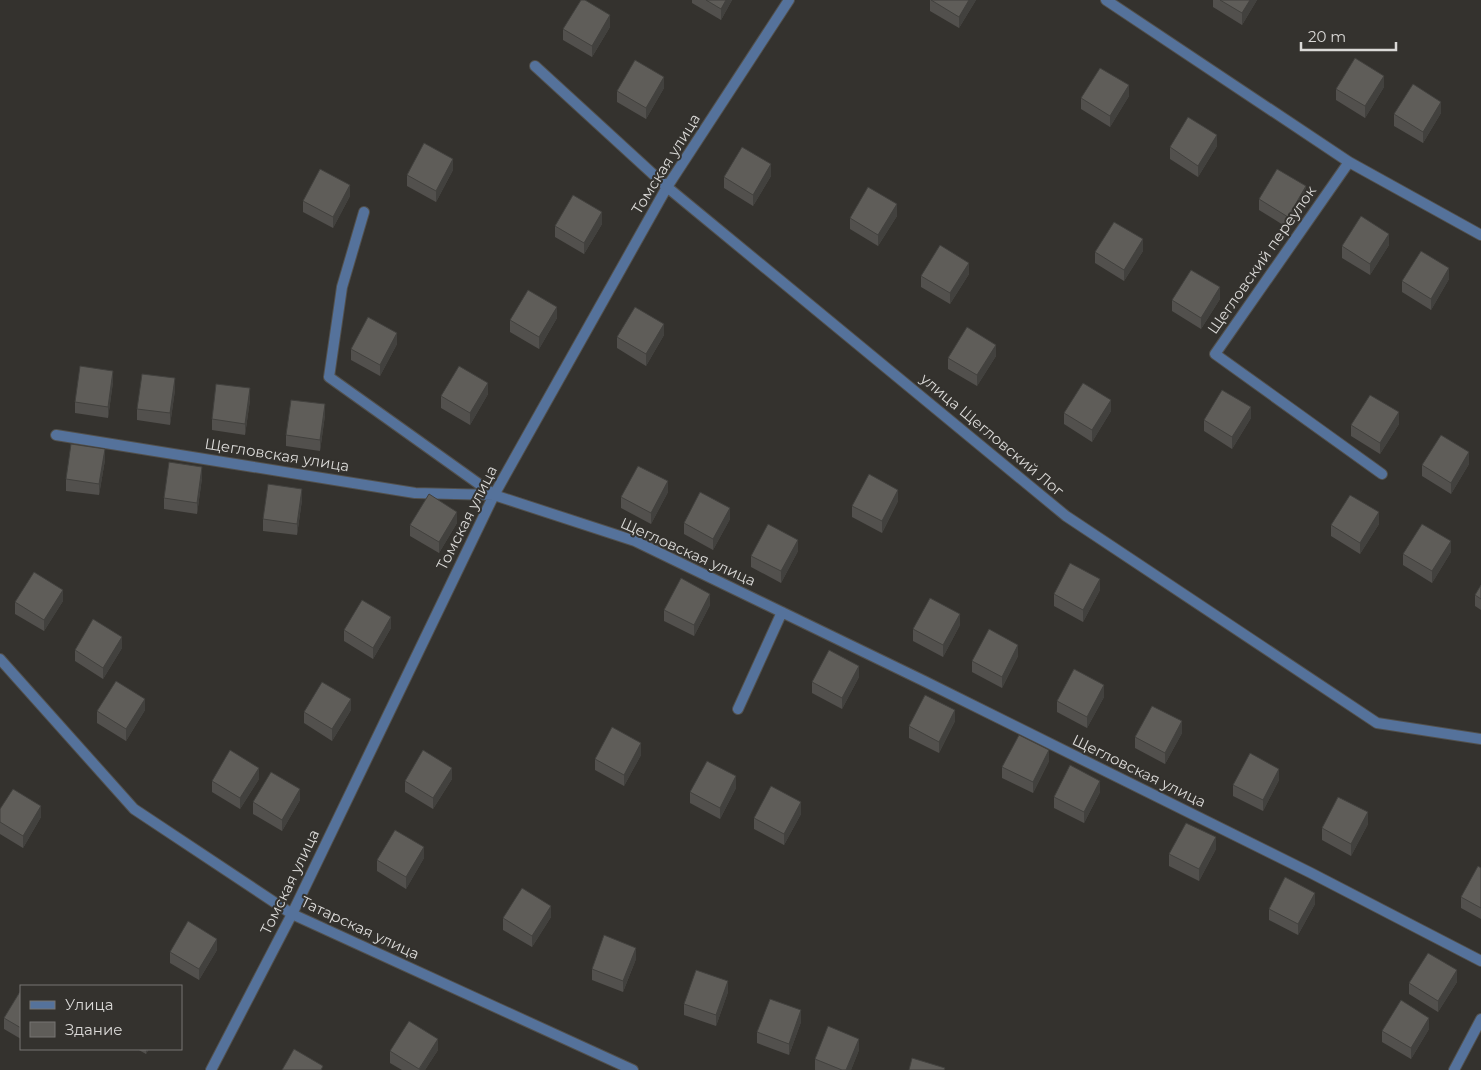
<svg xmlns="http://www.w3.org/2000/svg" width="1481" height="1070" viewBox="0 0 1481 1070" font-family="Montserrat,sans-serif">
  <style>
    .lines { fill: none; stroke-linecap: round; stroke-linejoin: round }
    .street-casing { stroke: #52504c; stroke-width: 12 }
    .street { stroke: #55729b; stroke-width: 10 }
    .wall { fill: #52504d }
    .shaded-wall { fill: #42413e }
    .building { fill: #5f5d59; stroke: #42413e }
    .labels { text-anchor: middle; stroke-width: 4; stroke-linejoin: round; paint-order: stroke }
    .street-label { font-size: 15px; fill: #dad9d7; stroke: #34322e }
  </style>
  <rect width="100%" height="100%" fill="#34322e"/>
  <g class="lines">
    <g class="street-casing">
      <path id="street" d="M1106,0L1349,162L1481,235
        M535,66L667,187L1066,516L1377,723L1481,739
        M1349,162L1215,354L1382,474
        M364,212L342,287L329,377L493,494
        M56,435L415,493L494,495L635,541L924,681L1311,873L1481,961
        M0,659L134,809L292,914L633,1070
        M738,709L782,612
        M211,1070L292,914L494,495L667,187L789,0
        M1454,1070L1481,1019"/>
    </g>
    <use href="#street" class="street"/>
  </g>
  <path class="wall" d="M692,0H732L721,20L692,3Z
    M930,0H976L959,28L930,11Z
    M1213,0H1257L1242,25L1213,7Z
    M610,27L592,57L563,40V29Z
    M1384,87L1365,118L1336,100V89Z
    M664,88L646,119L617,102V91Z
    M1129,96L1110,127L1081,109V98Z
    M1441,113L1423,143L1394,126V114Z
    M1217,146L1198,177L1170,159V147Z
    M453,170L436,202L407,186V175Z
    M771,176L753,206L724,188V177Z
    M350,196L333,228L303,212V201Z
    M1306,198L1288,228L1259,210V199Z
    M897,216L878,246L850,229V218Z
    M602,224L584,254L555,237V226Z
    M1389,245L1370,275L1342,258V246Z
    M1143,251L1124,281L1095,263V252Z
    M969,274L950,304L921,287V276Z
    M1449,279L1431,310L1402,292V281Z
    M1220,299L1201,329L1172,311V300Z
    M557,318L539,349L510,332V320Z
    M664,335L646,366L617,348V337Z
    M397,344L380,376L351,360V349Z
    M996,356L977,386L948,369V358Z
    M113,382L108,418L75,413V402Z
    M175,390L170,425L137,420V409Z
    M488,394L470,425L441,408V396Z
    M250,400L245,435L212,430V419Z
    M1111,411L1092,442L1064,424V413Z
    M325,415L320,451L286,446V435Z
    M1251,418L1232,449L1204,431V420Z
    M1399,424L1380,454L1351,436V425Z
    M105,460L99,495L66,491V479Z
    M1469,464L1451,494L1422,476V465Z
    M202,478L197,514L164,509V498Z
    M668,492L651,524L621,508V497Z
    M302,500L297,535L263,531V519Z
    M898,501L882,533L852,517V506Z
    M730,519L713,550L684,534V523Z
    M457,523L439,553L410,536V525Z
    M1379,524L1360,554L1331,536V525Z
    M798,551L781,583L751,567V556Z
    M1451,552L1432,583L1403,565V554Z
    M1481,585V610L1475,606V595Z
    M1100,590L1083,622L1054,606V594Z
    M63,601L44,631L15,614V602Z
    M710,605L694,636L664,621V610Z
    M960,625L943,657L913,641V629Z
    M391,628L373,659L344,641V630Z
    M122,648L103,679L75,661V650Z
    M1018,656L1002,688L972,672V661Z
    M859,677L842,709L812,693V682Z
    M1104,697L1087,728L1057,712V701Z
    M145,710L126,741L97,723V711Z
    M351,710L332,741L304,723V712Z
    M955,721L939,753L909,738V726Z
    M1182,733L1165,764L1135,748V737Z
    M641,755L624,786L595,770V759Z
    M1049,761L1033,793L1002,778V767Z
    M259,779L240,809L212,792V781Z
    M452,779L433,809L405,792V781Z
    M1279,780L1263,811L1233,796V785Z
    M736,788L720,819L690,803V792Z
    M1100,792L1084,823L1054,808V797Z
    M300,800L282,831L253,814V802Z
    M0,809L41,817L23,848L0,834Z
    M801,814L784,845L754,829V818Z
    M1368,824L1351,856L1322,840V828Z
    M1216,849L1199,881L1169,866V854Z
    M424,858L406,889L377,871V860Z
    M1481,868V919L1461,908V897Z
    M1315,904L1298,935L1269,920V909Z
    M551,917L532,947L503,930V918Z
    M217,950L199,980L170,963V952Z
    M636,959L623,992L592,980V969Z
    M1457,982L1438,1012L1409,994V983Z
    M21,990V1039L4,1029V1018Z
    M728,992L716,1026L684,1015V1004Z
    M801,1022L789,1055L757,1043V1032Z
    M1429,1029L1411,1059L1382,1042V1031Z
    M137,1049H149L146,1054Z
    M438,1050L425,1070H402L390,1063V1051Z
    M859,1050L851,1070H815V1059Z"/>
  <path class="shaded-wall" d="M726,0H732L721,20V9Z
    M969,0H976L959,28V17Z
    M1250,0H1257L1242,25V13Z
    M610,15V27L592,57V46Z
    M1384,76V87L1365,118V106Z
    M664,77V88L646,119V108Z
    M1129,85V96L1110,127V116Z
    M1441,102V113L1423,143V132Z
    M1217,135V146L1198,177V166Z
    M453,159V170L436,202V191Z
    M771,164V176L753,206V195Z
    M350,185V196L333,228V217Z
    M1306,186V198L1288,228V217Z
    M897,204V216L878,246V235Z
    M602,212V224L584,254V243Z
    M1389,234V245L1370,275V264Z
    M1143,239V251L1124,281V270Z
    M969,263V274L950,304V293Z
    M1449,268V279L1431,310V299Z
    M1220,287V299L1201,329V318Z
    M557,307V318L539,349V337Z
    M664,324V335L646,366V354Z
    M397,333V344L380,376V365Z
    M996,345V356L977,386V375Z
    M113,371V382L108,418V407Z
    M175,378V390L170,425V413Z
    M488,383V394L470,425V413Z
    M250,388V400L245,435V424Z
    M1111,400V411L1092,442V430Z
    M325,404V415L320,451V440Z
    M1251,407V418L1232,449V437Z
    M1399,412V424L1380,454V443Z
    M105,449V460L99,495V484Z
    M1469,452V464L1451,494V483Z
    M202,467V478L197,514V503Z
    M668,481V492L651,524V513Z
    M302,489V500L297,535V524Z
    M898,490V501L882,533V521Z
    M730,508V519L713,550V539Z
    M457,512V523L439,553V542Z
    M1379,512V524L1360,554V543Z
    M798,540V551L781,583V571Z
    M1451,541V552L1432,583V571Z
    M1100,579V590L1083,622V610Z
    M63,590V601L44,631V620Z
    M710,594V605L694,636V625Z
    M960,614V625L943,657V645Z
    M391,617V628L373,659V648Z
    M122,637V648L103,679V668Z
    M1018,645V656L1002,688V677Z
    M859,666V677L842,709V698Z
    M1104,685V697L1087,728V717Z
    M145,699V710L126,741V729Z
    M351,699V710L332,741V729Z
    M955,710V721L939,753V742Z
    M1182,721V733L1165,764V753Z
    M641,743V755L624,786V775Z
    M1049,750V761L1033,793V782Z
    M259,768V779L240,809V798Z
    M452,768V779L433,809V798Z
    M1279,769V780L1263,811V800Z
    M736,776V788L720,819V808Z
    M1100,781V792L1084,823V812Z
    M300,789V800L282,831V820Z
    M801,802V814L784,845V834Z
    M41,806V817L23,848V836Z
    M1368,812V824L1351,856V844Z
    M1216,837V849L1199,881V869Z
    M424,847V858L406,889V877Z
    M1315,893V904L1298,935V924Z
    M551,906V917L532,947V936Z
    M217,939V950L199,980V969Z
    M636,948V959L623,992V981Z
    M1457,970V982L1438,1012V1001Z
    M728,981V992L716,1026V1015Z
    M801,1010V1022L789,1055V1044Z
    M1429,1018V1029L1411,1059V1048Z
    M438,1039V1050L425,1070H419Z
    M859,1039V1050L851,1070H846Z
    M146,1049H149L146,1054Z"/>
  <path class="building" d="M581,0H585L610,15L592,46L563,29Z
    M706,0H726L721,9Z
    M931,0H969L959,17Z
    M1220,0H1250L1242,13Z
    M1355,58L1384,76L1365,106L1336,89Z
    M635,60L664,77L646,108L617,91Z
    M1100,68L1129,85L1110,116L1081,98Z
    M1413,84L1441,102L1423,132L1394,114Z
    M1188,117L1217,135L1198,166L1170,147Z
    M424,143L453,159L436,191L407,175Z
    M742,147L771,164L753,195L724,177Z
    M320,169L350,185L333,217L303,201Z
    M1277,169L1306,186L1288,217L1259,199Z
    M868,187L897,204L878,235L850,218Z
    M573,195L602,212L584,243L555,226Z
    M1361,216L1389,234L1370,264L1342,246Z
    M1114,222L1143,239L1124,270L1095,252Z
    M940,245L969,263L950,293L921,276Z
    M1421,251L1449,268L1431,299L1402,281Z
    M1191,270L1220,287L1201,318L1172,300Z
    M528,290L557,307L539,337L510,320Z
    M635,307L664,324L646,354L617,337Z
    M368,317L397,333L380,365L351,349Z
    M967,327L996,345L977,375L948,358Z
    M80,366L113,371L108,407L75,402Z
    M459,366L488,383L470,413L441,396Z
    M142,374L175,378L170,413L137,409Z
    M1083,383L1111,400L1092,430L1064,413Z
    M216,384L250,388L245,424L212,419Z
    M1222,390L1251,407L1232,437L1204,420Z
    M1370,395L1399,412L1380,443L1351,425Z
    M291,400L325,404L320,440L286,435Z
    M1441,435L1469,452L1451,483L1422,465Z
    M71,444L105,449L99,484L66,479Z
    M169,462L202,467L197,503L164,498Z
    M638,466L668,481L651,513L621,497Z
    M869,474L898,490L882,521L852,506Z
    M268,484L302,489L297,524L263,519Z
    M700,492L730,508L713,539L684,523Z
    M429,494L457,512L439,542L410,525Z
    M1350,495L1379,512L1360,543L1331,525Z
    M768,524L798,540L781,571L751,556Z
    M1422,524L1451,541L1432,571L1403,554Z
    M1070,563L1100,579L1083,610L1054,594Z
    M34,572L63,590L44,620L15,602Z
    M681,578L710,594L694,625L664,610Z
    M1481,585V599L1475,595Z
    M930,598L960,614L943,645L913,629Z
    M362,600L391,617L373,648L344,630Z
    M93,619L122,637L103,668L75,650Z
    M989,629L1018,645L1002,677L972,661Z
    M829,650L859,666L842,698L812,682Z
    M1074,669L1104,685L1087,717L1057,701Z
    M116,681L145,699L126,729L97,711Z
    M322,682L351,699L332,729L304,712Z
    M925,695L955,710L939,742L909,726Z
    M1152,706L1182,721L1165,753L1135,737Z
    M612,727L641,743L624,775L595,759Z
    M1019,735L1049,750L1033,782L1002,767Z
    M230,750L259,768L240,798L212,781Z
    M423,750L452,768L433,798L405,781Z
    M1250,753L1279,769L1263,800L1233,785Z
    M707,761L736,776L720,808L690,792Z
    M1070,765L1100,781L1084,812L1054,797Z
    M271,772L300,789L282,820L253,802Z
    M771,786L801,802L784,834L754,818Z
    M13,789L41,806L23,836L0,822V809Z
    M1338,797L1368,812L1351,844L1322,828Z
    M1186,823L1216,837L1199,869L1169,854Z
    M395,830L424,847L406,877L377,860Z
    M1478,866L1481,868V908L1461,897Z
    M1285,877L1315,893L1298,924L1269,909Z
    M522,888L551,906L532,936L503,918Z
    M188,921L217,939L199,969L170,952Z
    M604,935L636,948L623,981L592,969Z
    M1428,953L1457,970L1438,1001L1409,983Z
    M696,970L728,981L716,1015L684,1004Z
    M21,990V1028L4,1018Z
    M770,999L801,1010L789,1044L757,1032Z
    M1401,1000L1429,1018L1411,1048L1382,1031Z
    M409,1021L438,1039L419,1069L390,1051Z
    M828,1026L859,1039L846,1070H842L815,1059Z
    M294,1049L323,1066L321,1070H282Z
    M912,1058L945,1068L944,1070H909Z"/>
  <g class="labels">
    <g class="street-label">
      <text transform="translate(666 164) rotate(-58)" y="5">Томская улица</text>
      <text transform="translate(1262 260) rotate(-55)" y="5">Щегловский переулок</text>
      <text transform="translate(992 435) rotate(40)" y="5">улица Щегловский Лог</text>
      <text transform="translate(277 455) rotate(9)" y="5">Щегловская улица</text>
      <text transform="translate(467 518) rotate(-63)" y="5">Томская улица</text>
      <text transform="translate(688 552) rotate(24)" y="5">Щегловская улица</text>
      <text transform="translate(1139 771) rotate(26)" y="5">Щегловская улица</text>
      <text transform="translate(290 882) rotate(-64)" y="5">Томская улица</text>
      <text transform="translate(360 928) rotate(25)" y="5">Татарская улица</text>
    </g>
  </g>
  <rect x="20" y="985" width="162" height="65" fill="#34322e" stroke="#767572"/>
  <rect x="30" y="1001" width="25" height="8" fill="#55729b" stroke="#767572"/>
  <text x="65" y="1010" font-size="15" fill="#dad9d7">Улица</text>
  <rect x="30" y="1022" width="25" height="15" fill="#5f5d59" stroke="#767572"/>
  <text x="65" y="1035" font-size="15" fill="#dad9d7">Здание</text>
  <path d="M1301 42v8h95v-8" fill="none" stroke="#dad9d7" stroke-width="2.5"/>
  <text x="1308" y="42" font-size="15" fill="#dad9d7" stroke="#34322e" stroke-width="4" paint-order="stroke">20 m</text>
</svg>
